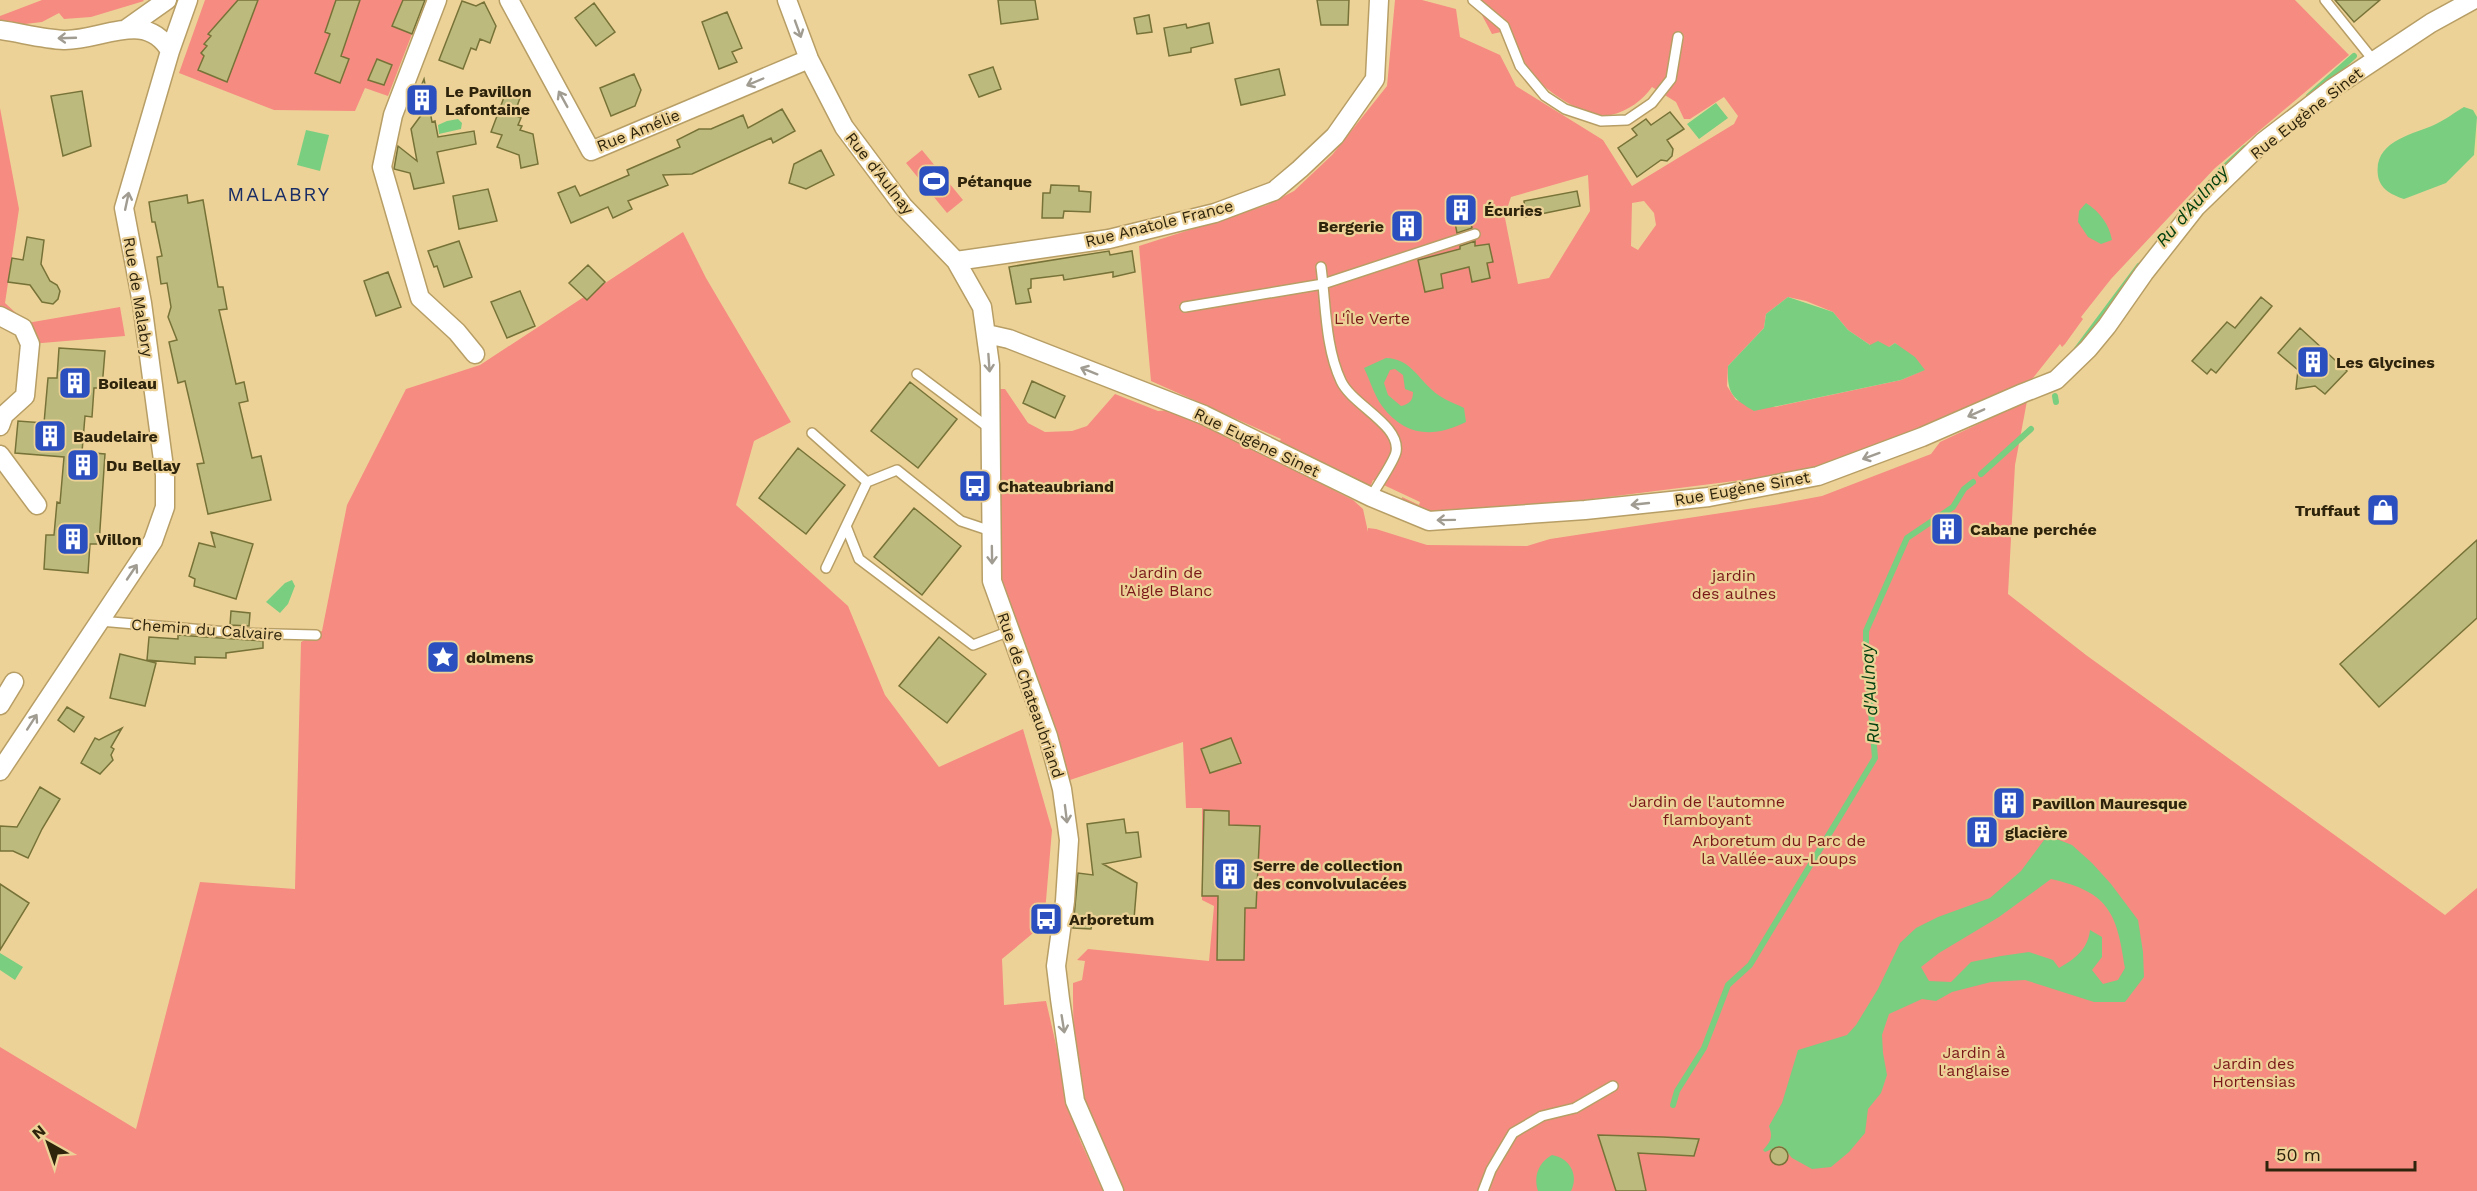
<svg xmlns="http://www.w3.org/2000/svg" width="2477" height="1191" viewBox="0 0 2477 1191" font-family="'Work Sans',sans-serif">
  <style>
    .green { fill: #f68b81; fill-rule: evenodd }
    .water { fill: #7ace80; fill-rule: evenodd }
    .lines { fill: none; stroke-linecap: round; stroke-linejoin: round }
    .stream { stroke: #7ace80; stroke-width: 6 }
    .building { fill: #bdba7d; stroke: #777338; stroke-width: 1.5 }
    .lane-casing { stroke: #b79e65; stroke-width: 12 }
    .street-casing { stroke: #b79e65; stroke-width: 21 }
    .lane { stroke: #fff; stroke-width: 9 }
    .street { stroke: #fff; stroke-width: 18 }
    .oneway { stroke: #a19c92 }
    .labels { text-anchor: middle; stroke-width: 4.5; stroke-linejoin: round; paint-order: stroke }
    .poi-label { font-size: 16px; font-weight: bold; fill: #2e240c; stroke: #edd298; text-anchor: start }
    .street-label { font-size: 16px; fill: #2e240c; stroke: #edd298 }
    .park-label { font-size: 16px; fill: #7a1819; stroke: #edd298 }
    .water-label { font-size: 18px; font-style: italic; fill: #00400e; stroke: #edd298 }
    .quarter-label { font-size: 20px; letter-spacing: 1.5px; fill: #1a2e65; stroke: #edd298 }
  </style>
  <rect width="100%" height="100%" fill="#edd298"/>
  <path class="green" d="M42,0H143L144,1L91,17L64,19L59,13L42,22L0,27V16Z
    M205,0H404L422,7L421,12L401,4L392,26L412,34L388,96L365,88L355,111L274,110L179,73Z
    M1395,0H1422L1456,9L1460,37L1500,55L1516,86L1603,140L1632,186L1734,124L1738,116L1724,97L1690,119H1684L1676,102L1652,87C1643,100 1628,111 1611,115C1589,120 1546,92 1533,75C1522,61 1516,46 1510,30L1492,34L1474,0H2295L2349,55L2214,169L2111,279L2081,317L2083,319L2065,344L2062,347L2060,344L2029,383L1813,471L1537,506L1429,516L1403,504L1402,497L1419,505L1420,502L1373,480L1368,492L1277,445L1281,439L1151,381L1139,246L1267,205L1294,191L1332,155L1387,86ZM1588,175L1590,211L1549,278L1518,284L1504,213L1506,212L1511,197ZM1644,201L1654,213L1656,225L1638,250L1631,246L1632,203ZM1788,297L1806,301L1833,312L1848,330L1870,345L1889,347L1895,343L1924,370L1901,380L1775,407L1736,400L1727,386L1728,366L1764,328L1766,314Z
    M0,108L19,209L5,303L27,323L120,307L125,336L30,344L0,316Z
    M922,150L963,200L947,213L906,163Z
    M683,232L706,278L791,422L754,441L736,505L848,606L885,695L939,767L1023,729L1052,830L1044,924L1002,959L1004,1005L1046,1001L1065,1084L1080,1140L1103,1191H0V1047L136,1129L200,882L295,889L301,642L322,631L347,505L406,389L480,365Z
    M999,389H1005L1028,423L1045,432L1072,431L1087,426L1115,394L1158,411L1170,410L1236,440L1353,500L1363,509L1368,532V528L1376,529L1427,545L1527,546L1550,539L1774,505L1822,496L1931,454L1940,442L2027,401L2015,465L2008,594L2086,655L2445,915L2477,888V1191H1123C1111,1164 1097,1138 1088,1111C1073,1071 1073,1025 1073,983L1082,980L1085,961L1077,960L1088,949L1209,961L1214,906L1202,900V808H1186L1183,742L1070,780L1002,588C997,522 1002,455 999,389Z"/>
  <path class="water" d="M1716,103L1728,118L1699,139L1687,124Z
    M2464,107L2473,110L2477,117L2474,155L2446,183L2404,199C2392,195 2380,189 2378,176C2373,140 2413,135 2436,124C2445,120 2455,112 2464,107Z
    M458,119L462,123L461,129L439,134L438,125L447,121Z
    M306,130L329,135L320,171L297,165Z
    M2086,203C2100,212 2109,224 2112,240L2101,244L2088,237L2078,222L2079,211Z
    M1788,297L1833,312L1848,330L1870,345L1878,341L1889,347L1895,343L1915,357L1925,370L1901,380L1754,411C1731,397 1727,393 1728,366L1764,328L1766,314Z
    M1386,358C1409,359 1416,375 1431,389C1441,399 1452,402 1464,408L1466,422C1434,438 1405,437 1382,406C1374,395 1370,380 1364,368ZM1395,369L1403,375L1405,389L1413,392C1413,400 1410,404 1401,406L1388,395L1384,383L1390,370Z
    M292,580L295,586L288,604L280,613L266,602L285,583Z
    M2054,838L2072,845L2092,863L2111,884L2138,920L2143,952L2144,977L2125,1002H2094L2025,980L1991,982L1952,992L1936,1001L1922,999L1889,1014L1882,1035L1883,1053L1887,1075L1881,1093L1868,1109L1865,1133L1849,1152L1831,1167L1812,1169L1792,1158L1783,1147L1779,1146L1765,1152L1763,1150C1771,1142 1773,1137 1769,1126L1782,1103L1798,1050L1847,1035L1856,1025L1878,989L1900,943L1916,928L1938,917L1990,898L2021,871L2044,840ZM2051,879C2109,892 2117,913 2125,968L2118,980L2103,984L2092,970L2102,957V937L2090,930C2088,949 2075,959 2059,968L2053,960L2029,952L2001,956L1971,962L1951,982L1929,981L1921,967L1939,953L1999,917Z
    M0,953L23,967L15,980L0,970Z
    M1552,1155C1570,1158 1579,1175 1571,1191H1538C1533,1176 1539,1162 1552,1155Z"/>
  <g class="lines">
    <path class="stream" d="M2309,96L2354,56
      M2217,174L2245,148
      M2077,349L2139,266
      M2055,396L2056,402
      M1981,474L2031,429
      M1673,1105L1677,1091L1704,1048L1728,985L1750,965L1875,758L1866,653V631L1907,538L1953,507L1964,489L1973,482"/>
  </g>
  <path class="building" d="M238,0H258L227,82L198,70L204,56L201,53L207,46L204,44L211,36L208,34Z
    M336,0H360L341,56L349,59L340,83L315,73L330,34L325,32Z
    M403,0H425L412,34L392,26Z
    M998,0H1035L1038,19L1001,24Z
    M1317,0H1349L1348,25H1321Z
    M2335,0H2380L2354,22Z
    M462,1L476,6L484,2L496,26L490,43L480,39L476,50L471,48L463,69L439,60Z
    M594,3L615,32L596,46L575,18Z
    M727,12L742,48L732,52L737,62L719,69L702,22Z
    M1149,15L1152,32L1137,34L1134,18Z
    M1209,23L1213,43L1191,48V52L1169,56L1164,28L1186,24L1187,28Z
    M377,59L392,65L384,85L368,80Z
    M993,67L1001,89L979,97L969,75Z
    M1279,69L1285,95L1241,105L1235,79Z
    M634,74L641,90L635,106L611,116L600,88Z
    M424,79L432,122L435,121L438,137L474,131L476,144L437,152L444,183L414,189L410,173L394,169L398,146L417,161L411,129L422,114L411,110Z
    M82,91L91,146L63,156L51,96Z
    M506,92L520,98L514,115L521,118L518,125L522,126L520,130L533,134L538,164L521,168L519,155L497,147L502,135L491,132Z
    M782,109L795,131L773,143L771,138L692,174L663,175L668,185L628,201L632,209L613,218L608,207L571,223L558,193L575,186L580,196L629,175L627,170L680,147L677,140L699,129H711L743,115L748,128Z
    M1670,112L1684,129L1667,140L1673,149L1672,156L1667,161L1661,160L1637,177L1618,148L1637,135L1632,129L1646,119L1651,125Z
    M821,150L834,175L806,189L789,183L794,164Z
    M1051,185L1079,186V191L1091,192L1090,212L1064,211L1063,218H1042L1043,193H1050Z
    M488,189L497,221L459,229L453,196Z
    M1577,191L1580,206L1526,217L1524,201Z
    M187,195L188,203L203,200L218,287H223L227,309L219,310L236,384L244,382L248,401L239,403L252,458L261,456L271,500L208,514L197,464L204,463L185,381L178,383L169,342L177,340L168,317L171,307L167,283L161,284L157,257L162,256L155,222H152L149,202Z
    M1465,195L1472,228L1457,233L1450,197Z
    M27,237L44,240L41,264L50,281L57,285L60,291L58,299L53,304L42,302L30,285L8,282L12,258L23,260Z
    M459,241L472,277L444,287L437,266L434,267L428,251Z
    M1475,241V246L1489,244L1493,262L1487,263L1490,278L1472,282L1469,267L1441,274L1443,288L1425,292L1418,260L1460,249V246Z
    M1109,251L1110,255L1132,251L1135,272L1113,277V272L1064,280L1063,275L1031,279V288L1028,289L1031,302L1016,304L1009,267Z
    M588,265L605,282L587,300L569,283Z
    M388,272L401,307L376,316L364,281Z
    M520,291L535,326L507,338L491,302Z
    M2261,297L2272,306L2216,373L2211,369L2207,374L2192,361L2227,322L2235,328Z
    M2300,328L2347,371L2325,394L2315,386L2296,389L2298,370L2278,353Z
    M59,348L105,351L102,388H94L92,417L85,416L82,452L105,454L99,544H90L88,573L44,569L46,535H54L57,502L60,503L64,457L15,453L18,421L44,423L48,378H57Z
    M1032,381L1065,396L1055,418L1023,403Z
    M910,382L957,419L918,468L871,431Z
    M798,448L845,485L806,534L759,498Z
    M914,508L961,546L922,595L874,557Z
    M211,532L253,544L236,599L194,586L195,579L189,576L199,543L215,547Z
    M2477,540V618L2379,707L2340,664Z
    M231,611L250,613L249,626L230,625Z
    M178,635L263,641V648L226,653V658L195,657V664L147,660L149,637L178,639Z
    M939,637L986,674L947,723L899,686Z
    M120,654L156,663L145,706L110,698Z
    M67,707L84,717L74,732L58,720Z
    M122,728L111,747L114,749L111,755L113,760L100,774L81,763L95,738L99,740Z
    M1231,738L1241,763L1210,773L1201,749Z
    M40,787L60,799L42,829L28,858L13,851H0V826L17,827Z
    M1204,810L1229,811V825L1260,826L1256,908H1245L1244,960H1217L1218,896H1202Z
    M1124,819L1126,833L1138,832L1141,857L1103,864L1137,883L1134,919H1093L1091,929L1073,928L1078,873L1093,875L1087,824Z
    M1995,820L1988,840L1979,842L1972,835L1975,825Z
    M0,884L29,903L0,950Z
    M1598,1135L1663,1137L1699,1139L1694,1156L1638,1153L1646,1191H1616Z
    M1770 1156a9 9 0 1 1 18 0a9 9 0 1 1-18 0Z"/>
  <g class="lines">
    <g class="lane-casing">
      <path id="lane" d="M1473,0L1504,26L1520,66L1545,96L1565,109L1601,121L1627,120L1652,103L1671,79L1678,37
        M2325,0L2374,61
        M1321,267C1326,304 1325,347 1341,381C1352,405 1401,425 1396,452C1394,462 1376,487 1371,497
        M1185,307L1323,284L1475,234
        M917,374L989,428
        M812,433L867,482
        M846,526L859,559L973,645L1010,631
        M826,568L867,482L897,470L961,521L991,531
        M100,621L239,633L316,635
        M1483,1191L1491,1170L1513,1133L1542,1116L1575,1108L1613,1086"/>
    </g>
    <g class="street-casing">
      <path id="street" d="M437,0L393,115L382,167L420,298L457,332L475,354
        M509,0L591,151L809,59
        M787,0L809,59L844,127L903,206L956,261L982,307L990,365L992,581L1048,736L1062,789L1069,840L1065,901L1056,966L1060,999L1075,1101L1114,1191
        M126,29L167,0
        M0,30C21,33 43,39 64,40C101,41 146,9 170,51
        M956,261L1109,239L1215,213L1274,191L1300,169L1335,136L1375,79L1379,0
        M0,316L23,328L30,344L25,396L4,415L0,426
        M987,334L1009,339L1204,415L1371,497L1429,521L1585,510L1709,497L1818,476L1922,437L2023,393L2056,380L2088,349L2107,326L2144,273L2196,207L2263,142L2333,88L2431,23L2473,0
        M0,455L37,505
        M0,705L14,682
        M0,771L153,541L165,507V475L142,303L124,208L170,51L188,0"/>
    </g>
    <use href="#lane" class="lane"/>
    <use href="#street" class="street"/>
  </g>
  <defs><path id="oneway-shaft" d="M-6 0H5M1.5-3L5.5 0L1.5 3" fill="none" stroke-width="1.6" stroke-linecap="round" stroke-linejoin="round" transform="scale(1.5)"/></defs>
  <g class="oneway">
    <use href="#oneway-shaft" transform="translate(798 29) rotate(70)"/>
    <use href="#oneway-shaft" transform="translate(67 38) rotate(178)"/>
    <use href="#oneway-shaft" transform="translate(755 82) rotate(157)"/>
    <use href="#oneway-shaft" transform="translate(563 99) rotate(-119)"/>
    <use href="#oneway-shaft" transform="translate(127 201) rotate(-78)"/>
    <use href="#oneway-shaft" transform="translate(989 363) rotate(86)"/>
    <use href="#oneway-shaft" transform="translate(1089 371) rotate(-158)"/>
    <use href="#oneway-shaft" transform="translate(1976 413) rotate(156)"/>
    <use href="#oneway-shaft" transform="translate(1871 456) rotate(160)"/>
    <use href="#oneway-shaft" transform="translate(1640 504) rotate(174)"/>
    <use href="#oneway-shaft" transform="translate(1446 520) rotate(179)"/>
    <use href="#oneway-shaft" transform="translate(992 555) rotate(89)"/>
    <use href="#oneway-shaft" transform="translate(132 572) rotate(-56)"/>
    <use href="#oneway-shaft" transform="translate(32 722) rotate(-57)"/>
    <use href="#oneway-shaft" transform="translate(1066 814) rotate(83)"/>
    <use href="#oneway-shaft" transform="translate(1063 1024) rotate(81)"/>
  </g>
  <defs>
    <g id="building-square" transform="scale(1.725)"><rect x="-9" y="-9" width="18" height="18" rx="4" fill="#2b4fbf" stroke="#edd298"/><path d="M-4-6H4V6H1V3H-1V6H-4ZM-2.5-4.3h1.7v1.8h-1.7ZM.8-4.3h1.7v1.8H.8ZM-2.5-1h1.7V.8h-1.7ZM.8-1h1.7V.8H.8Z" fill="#fff"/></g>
    <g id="stadium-square" transform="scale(1.725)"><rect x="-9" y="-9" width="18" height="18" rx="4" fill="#2b4fbf" stroke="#edd298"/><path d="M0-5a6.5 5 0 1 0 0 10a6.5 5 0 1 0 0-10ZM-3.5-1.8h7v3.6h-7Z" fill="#fff"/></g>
    <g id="bus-square" transform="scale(1.725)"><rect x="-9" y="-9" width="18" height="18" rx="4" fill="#2b4fbf" stroke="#edd298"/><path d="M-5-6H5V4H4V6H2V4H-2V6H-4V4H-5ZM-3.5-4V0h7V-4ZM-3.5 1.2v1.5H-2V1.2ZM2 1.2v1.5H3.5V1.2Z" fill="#fff"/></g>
    <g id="shop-square" transform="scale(1.725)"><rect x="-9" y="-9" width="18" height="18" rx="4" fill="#2b4fbf" stroke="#edd298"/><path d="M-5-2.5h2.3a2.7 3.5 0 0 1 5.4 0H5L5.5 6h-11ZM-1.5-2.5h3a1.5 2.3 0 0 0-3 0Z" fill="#fff"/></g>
    <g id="sight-square" transform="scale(1.725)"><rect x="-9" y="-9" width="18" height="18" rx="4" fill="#2b4fbf" stroke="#edd298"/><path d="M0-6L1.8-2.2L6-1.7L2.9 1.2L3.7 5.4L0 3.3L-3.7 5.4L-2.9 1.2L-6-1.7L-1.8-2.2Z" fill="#fff"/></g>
  </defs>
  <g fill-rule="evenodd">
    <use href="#building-square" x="422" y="100"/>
    <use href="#stadium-square" x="934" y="181"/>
    <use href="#building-square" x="1461" y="210"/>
    <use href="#building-square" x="1407" y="226"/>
    <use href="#building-square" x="2313" y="362"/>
    <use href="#building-square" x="75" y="383"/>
    <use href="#building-square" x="50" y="436"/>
    <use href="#building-square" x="83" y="465"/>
    <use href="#bus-square" x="975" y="486"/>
    <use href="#shop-square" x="2383" y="510"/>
    <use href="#building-square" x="1947" y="529"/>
    <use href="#building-square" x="73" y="539"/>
    <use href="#sight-square" x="443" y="657"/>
    <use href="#building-square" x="2009" y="803"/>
    <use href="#building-square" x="1982" y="832"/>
    <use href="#building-square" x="1230" y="874"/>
    <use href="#bus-square" x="1046" y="919"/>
  </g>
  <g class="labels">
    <g class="poi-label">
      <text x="445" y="97">Le Pavillon<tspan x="445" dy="18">Lafontaine</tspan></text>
      <text x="957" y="187">Pétanque</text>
      <text x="1484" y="216">Écuries</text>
      <text x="1384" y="232" text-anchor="end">Bergerie</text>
      <text x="2336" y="368">Les Glycines</text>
      <text x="98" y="389">Boileau</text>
      <text x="73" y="442">Baudelaire</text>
      <text x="106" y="471">Du Bellay</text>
      <text x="998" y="492">Chateaubriand</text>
      <text x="2360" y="516" text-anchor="end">Truffaut</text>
      <text x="1970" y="535">Cabane perchée</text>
      <text x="96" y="545">Villon</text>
      <text x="466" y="663">dolmens</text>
      <text x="2032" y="809">Pavillon Mauresque</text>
      <text x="2005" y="838">glacière</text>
      <text x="1253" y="871">Serre de collection<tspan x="1253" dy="18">des convolvulacées</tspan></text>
      <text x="1069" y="925">Arboretum</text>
    </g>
    <g class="street-label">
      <text transform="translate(2306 113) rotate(-38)" y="6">Rue Eugène Sinet</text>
      <text transform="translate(638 130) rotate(-22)" y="6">Rue Amélie</text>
      <text transform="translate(880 173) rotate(52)" y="6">Rue d'Aulnay</text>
      <text transform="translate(1159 223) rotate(-14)" y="6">Rue Anatole France</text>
      <text transform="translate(139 297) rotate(81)" y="6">Rue de Malabry</text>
      <text transform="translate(1257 442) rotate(26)" y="6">Rue Eugène Sinet</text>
      <text transform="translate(1742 488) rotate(-10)" y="6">Rue Eugène Sinet</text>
      <text transform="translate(207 629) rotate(4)" y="6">Chemin du Calvaire</text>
      <text transform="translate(1031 695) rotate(71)" y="6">Rue de Chateaubriand</text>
    </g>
    <g class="park-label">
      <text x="1372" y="324">L'Île Verte</text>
      <text x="1166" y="578">Jardin de<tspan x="1166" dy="18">l’Aigle Blanc</tspan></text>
      <text x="1734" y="581">jardin<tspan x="1734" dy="18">des aulnes</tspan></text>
      <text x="1707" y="807">Jardin de l'automne<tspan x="1707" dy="18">flamboyant</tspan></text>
      <text x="1779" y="846">Arboretum du Parc de<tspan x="1779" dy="18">la Vallée-aux-Loups</tspan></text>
      <text x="1974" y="1058">Jardin à<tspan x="1974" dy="18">l'anglaise</tspan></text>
      <text x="2254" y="1069">Jardin des<tspan x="2254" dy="18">Hortensias</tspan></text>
    </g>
    <g class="water-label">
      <text transform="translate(2192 206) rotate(-49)" y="6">Ru d'Aulnay</text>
      <text transform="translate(1870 694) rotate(-94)" y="6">Ru d'Aulnay</text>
    </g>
    <g class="quarter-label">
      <text x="279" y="201">MALABRY</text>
    </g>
  </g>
  <g transform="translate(48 1143) rotate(320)" stroke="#edd298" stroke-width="4.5" paint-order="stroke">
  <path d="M0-4.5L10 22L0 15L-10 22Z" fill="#2e240c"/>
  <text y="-9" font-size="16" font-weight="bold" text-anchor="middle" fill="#2e240c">N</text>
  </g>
  <path d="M2267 1161v9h148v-9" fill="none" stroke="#2e240c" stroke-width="3"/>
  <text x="2276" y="1161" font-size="18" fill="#2e240c" stroke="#edd298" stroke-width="4.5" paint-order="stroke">50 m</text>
</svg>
